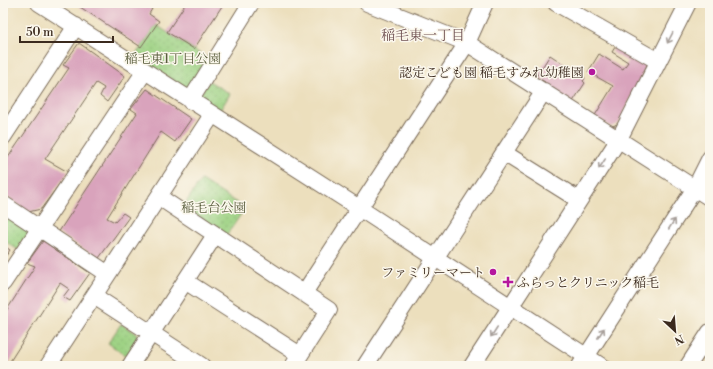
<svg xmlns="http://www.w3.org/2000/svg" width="713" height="369" viewBox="0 0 713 369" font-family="'Libre Bodoni','Noto Serif JP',serif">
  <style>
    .park { fill: url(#park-dots); stroke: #6c7e50 }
    .building { fill: #d9a3bc }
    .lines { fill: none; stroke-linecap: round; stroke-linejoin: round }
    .minor-casing { stroke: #796956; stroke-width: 18 }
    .minor { stroke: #fff; stroke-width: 16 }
    .oneway { stroke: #a79f9a }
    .poi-dot { fill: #b5179e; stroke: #fbf7ec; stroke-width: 1.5 }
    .labels { text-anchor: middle; stroke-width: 3; stroke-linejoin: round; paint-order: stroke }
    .park-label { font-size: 13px; fill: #585c3c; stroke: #fbf7ec }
    .poi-label { font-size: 13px; fill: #3b2a1e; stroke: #fbf7ec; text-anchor: end }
    .neighbourhood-label { font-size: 14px; fill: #725455; stroke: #fbf7ec }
  </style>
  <defs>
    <pattern id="park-dots" width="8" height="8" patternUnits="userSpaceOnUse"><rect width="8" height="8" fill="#9dd283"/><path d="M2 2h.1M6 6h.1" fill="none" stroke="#88b471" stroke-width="1.8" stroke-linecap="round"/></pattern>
  </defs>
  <rect width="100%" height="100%" fill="#fbf7ec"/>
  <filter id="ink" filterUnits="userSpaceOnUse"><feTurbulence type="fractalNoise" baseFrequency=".025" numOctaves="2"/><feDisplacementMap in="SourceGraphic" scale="8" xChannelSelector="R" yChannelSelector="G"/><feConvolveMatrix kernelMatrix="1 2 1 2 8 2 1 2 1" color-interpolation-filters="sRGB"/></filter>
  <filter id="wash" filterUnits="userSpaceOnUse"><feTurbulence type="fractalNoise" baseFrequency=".012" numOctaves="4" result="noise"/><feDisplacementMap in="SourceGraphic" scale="16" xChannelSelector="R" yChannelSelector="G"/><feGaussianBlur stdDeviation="0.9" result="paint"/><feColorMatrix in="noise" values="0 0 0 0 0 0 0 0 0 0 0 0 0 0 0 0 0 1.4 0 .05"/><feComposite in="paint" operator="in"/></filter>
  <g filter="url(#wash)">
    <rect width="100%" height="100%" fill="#ecdfbd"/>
    <path class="park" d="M156,25L208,59L189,89H186L135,56Z
      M209,81L230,94L219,112L201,100L200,95Z
      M201,180L245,208L227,235L183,207Z
      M3,209L29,227L30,236L20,251L3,240Z
      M121,324L136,333L139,344L129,358L108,343Z"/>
    <g id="blocks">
      <path class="building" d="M74,3H132L138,7L140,3H143L152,9L149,14L159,21L141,47Z
        M186,3H224L194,49L167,32Z
        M79,43L125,76L107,102L100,96L104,88L96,83L45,159L68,172L41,209L28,212L3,194V165L69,68L63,65Z
        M617,44L645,59L647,65L619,123L611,127L594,117L613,86L588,72L599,54L623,69L628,62L612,52Z
        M550,55L585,78L583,81L585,83L572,103L543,85L545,82L536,77Z
        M147,89L191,119L175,142L161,132L107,218L115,222L123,213L129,217L99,258L58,233L137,113L131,109Z
        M43,241L90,273L70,301L63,297L69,289L60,283L7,366H3V316L35,266L27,263Z
        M3,245L10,250L3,260Z"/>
    </g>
  </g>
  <g filter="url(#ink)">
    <use href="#blocks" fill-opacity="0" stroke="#796956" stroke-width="1"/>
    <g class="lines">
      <g class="minor-casing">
        <path id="minor" d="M39,3L359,208L601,366
          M367,3L467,43L710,198
          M556,3L658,61
          M190,101L251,3
          M3,137L76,26
          M504,153L579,200
          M159,197L329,310L293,366
          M3,204L108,274
          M185,281L300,355
          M3,283L145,71
          M304,293L467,43L485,3
          M94,296L202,366
          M48,366L212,115
          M130,366L215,235
          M365,366L544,91
          M472,366L619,139L688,3
          M580,366L695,188L710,158
          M688,366L710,332"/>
      </g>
      <use href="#minor" class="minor"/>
    </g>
    <defs><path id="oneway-shaft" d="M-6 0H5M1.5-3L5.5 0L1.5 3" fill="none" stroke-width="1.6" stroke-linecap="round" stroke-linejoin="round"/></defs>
    <g class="oneway">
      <use href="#oneway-shaft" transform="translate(670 38) rotate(117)"/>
      <use href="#oneway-shaft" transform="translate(602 164) rotate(123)"/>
      <use href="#oneway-shaft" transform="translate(672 224) rotate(-57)"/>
      <use href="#oneway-shaft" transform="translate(494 332) rotate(123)"/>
      <use href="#oneway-shaft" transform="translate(601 333) rotate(-57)"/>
    </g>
  </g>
  <g class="poi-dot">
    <circle cx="592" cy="72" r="4"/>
    <circle cx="493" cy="272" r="4"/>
    <path d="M506 276h4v4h4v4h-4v4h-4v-4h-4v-4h4z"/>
  </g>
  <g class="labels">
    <g class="park-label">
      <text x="173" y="63">稲毛東1丁目公園</text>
      <text x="214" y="212">稲毛台公園</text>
    </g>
    <g class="poi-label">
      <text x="584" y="77">認定こども園 稲毛すみれ幼稚園</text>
      <text x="485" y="277">ファミリーマート</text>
      <text x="517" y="287" text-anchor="start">ふらっとクリニック稲毛</text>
    </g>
    <g class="neighbourhood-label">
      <text x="423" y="40">稲毛東一丁目</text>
    </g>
  </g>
  <rect width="713" height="369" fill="none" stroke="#fbf7ec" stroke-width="16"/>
  <g transform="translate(675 331) rotate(154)" stroke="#fbf7ec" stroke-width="3" paint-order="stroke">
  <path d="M0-3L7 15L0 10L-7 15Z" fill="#3b2a1e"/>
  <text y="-6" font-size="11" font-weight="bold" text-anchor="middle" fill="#3b2a1e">N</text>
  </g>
  <path d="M20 36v6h93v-6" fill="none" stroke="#3b2a1e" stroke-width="2"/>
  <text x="26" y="36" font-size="12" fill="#3b2a1e" stroke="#fbf7ec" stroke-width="3" paint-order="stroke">50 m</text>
</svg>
